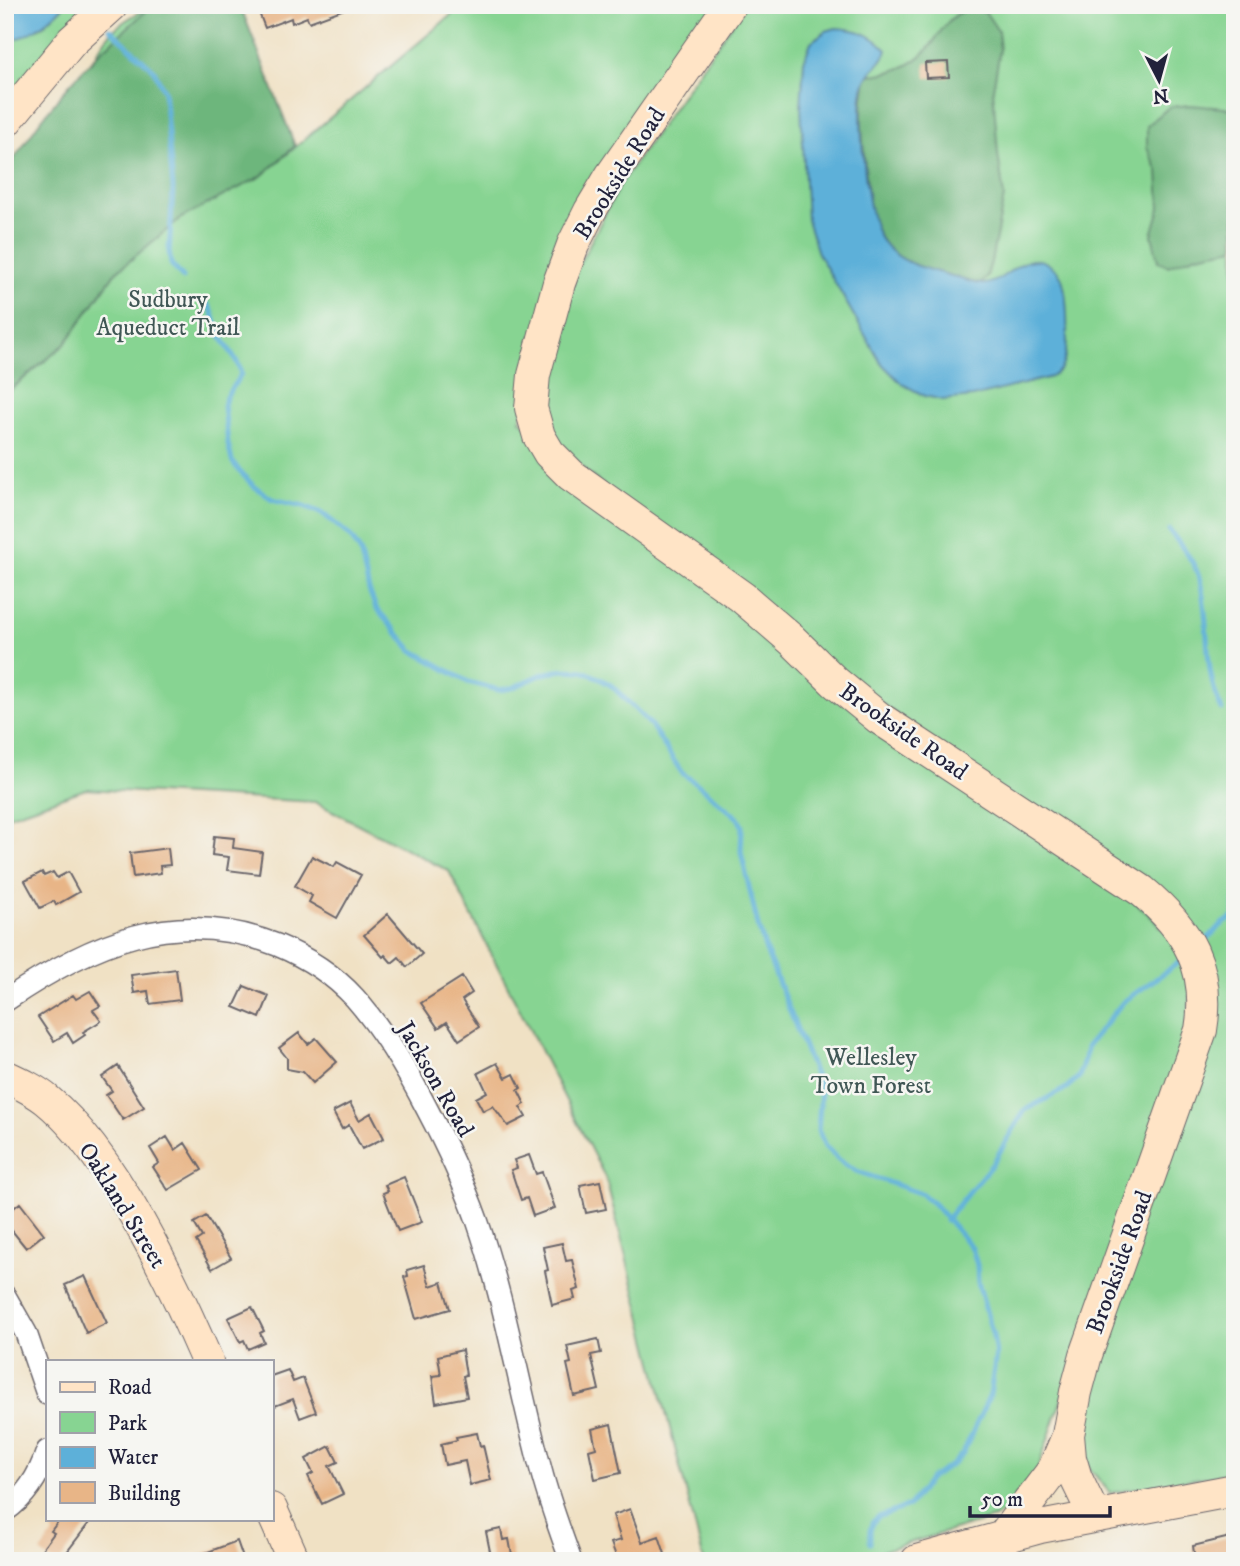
<svg xmlns="http://www.w3.org/2000/svg" width="1240" height="1566" viewBox="0 0 1240 1566" font-family="'IM FELL DW Pica',serif">
  <style>
    .green { fill: #87d492; stroke: #547b66; stroke-width: 2 }
    .forest { fill: #6db67c; stroke: #486c5c; stroke-width: 2 }
    .water { fill: #5db0d9; stroke: #40698a; stroke-width: 2 }
    .lines { fill: none; stroke-linecap: round; stroke-linejoin: round }
    .stream { stroke: #5db0d9; stroke-width: 5 }
    .building { fill: #e8b587 }
    .street-casing { stroke: #6a656b; stroke-width: 24 }
    .secondary-casing { stroke: #6a656b; stroke-width: 34 }
    .street { stroke: #fff; stroke-width: 21 }
    .secondary { stroke: #ffe4c6; stroke-width: 32 }
    .labels { text-anchor: middle; stroke-width: 5; stroke-linejoin: round; paint-order: stroke }
    .street-label { font-size: 24px; fill: #22223b; stroke: #f6f6f2 }
    .park-label { font-size: 24px; fill: #405755; stroke: #f6f6f2 }
  </style>
  <rect width="100%" height="100%" fill="#f6f6f2"/>
  <filter id="ink" filterUnits="userSpaceOnUse"><feTurbulence type="fractalNoise" baseFrequency=".0143" numOctaves="2"/><feDisplacementMap in="SourceGraphic" scale="14" xChannelSelector="R" yChannelSelector="G"/><feConvolveMatrix kernelMatrix="1 2 1 2 8 2 1 2 1" color-interpolation-filters="sRGB"/></filter>
  <filter id="wash" filterUnits="userSpaceOnUse"><feTurbulence type="fractalNoise" baseFrequency=".00686" numOctaves="4" result="noise"/><feDisplacementMap in="SourceGraphic" scale="28" xChannelSelector="R" yChannelSelector="G"/><feGaussianBlur stdDeviation="1.57" result="paint"/><feColorMatrix in="noise" values="0 0 0 0 0 0 0 0 0 0 0 0 0 0 0 0 0 1.4 0 .05"/><feComposite in="paint" operator="in"/></filter>
  <g filter="url(#wash)">
    <rect width="100%" height="100%" fill="#f0e1c4"/>
    <path class="green" d="M65,5H107L5,119V42L42,27Z
      M149,5H190L260,177L463,5H716L601,169L520,420L1135,901L1173,939L1191,991L1185,1042L1037,1471L1003,1512L994,1518L847,1561H704L606,1179L449,871L315,802L86,789L5,817V394L65,344L115,273L140,252L91,64C98,49 107,34 121,24C130,17 140,13 149,5Z
      M745,5H1235V1472L1110,1493L1089,1468L1078,1437L1211,963L588,473L554,439L543,398L577,268L621,183Z"/>
    <path class="forest" d="M153,5H240L295,146L260,177L181,218L115,273L65,344L5,394V172L38,124L69,85L100,52Z
      M972,7L986,13L998,31L1000,50L993,89L998,154L1004,197L991,262L987,276L981,284C952,278 897,267 881,239C868,218 868,189 865,166C862,133 859,108 867,75C889,74 910,68 926,51C944,31 943,18 972,7Z
      M1190,105L1235,109V248L1197,255L1168,266L1158,261L1152,235L1160,208L1158,171L1147,148V126L1169,107Z"/>
    <path class="water" d="M5,5H65C47,23 30,37 5,42Z
      M836,28C858,29 872,34 887,50C883,66 868,67 863,89C857,116 866,220 882,241C899,264 927,269 952,276C962,279 973,284 983,284C1006,283 1022,251 1045,262C1050,265 1058,271 1061,276C1068,294 1071,355 1060,370C1057,373 1054,375 1051,377L973,397L943,400L925,396L902,384L881,363L818,253L807,220L801,107L804,61L811,42L826,31Z"/>
    <g class="lines">
      <path class="stream" d="M110,29L154,70L164,91L173,188L169,252L171,264L183,278
        M204,300C214,309 214,320 219,332C225,347 238,357 241,374L226,397L224,405L228,444L232,461L240,472L254,486L272,499L304,506L322,513L350,536L360,551L369,590L376,608L412,650L468,682L499,690L512,688L543,674L562,670L583,671L599,678L612,686L650,724L682,773L700,786L738,818L742,826L741,852L758,926L766,951L821,1090L818,1130L825,1146L838,1159L856,1171L922,1194L934,1204L972,1248L977,1265L978,1282L993,1336L996,1354L990,1395L963,1453L953,1464L931,1478L909,1506L878,1517L872,1523L870,1531V1543
        M1169,530C1181,546 1195,561 1200,581C1211,624 1202,670 1222,710
        M1234,724L1235,726
        M1235,900V914
        M1205,941L1224,923L1235,916
        M946,1220L993,1163L1025,1110L1065,1089L1079,1077L1088,1045L1123,1002L1178,963"/>
    </g>
    <g id="blocks">
      <path class="building" d="M256,5H349L350,7L309,22L307,17L292,23L291,18L265,28Z
        M948,62L949,77L926,78L925,63Z
        M214,836L234,838L233,848L262,852L259,874L227,870L229,857L212,855Z
        M168,848L170,865L160,866L161,873L133,877L130,853Z
        M312,856L334,867L337,862L361,875L337,918L309,902L312,896L295,886Z
        M42,872L44,876L53,872L57,878L68,872L79,892L56,905L54,901L40,908L25,881Z
        M388,914L422,954L407,967L399,957L392,963L385,955L383,957L364,935Z
        M176,969L180,1000L150,1004L148,991L134,993L131,975Z
        M462,977L472,993L462,1000L479,1027L459,1040L447,1022L438,1028L421,1003Z
        M244,986L269,996L260,1018L234,1007Z
        M90,991L100,1006L93,1010L101,1021L83,1032L85,1035L73,1043L67,1033L54,1041L38,1017L73,995L76,999Z
        M299,1033L308,1044L316,1038L337,1062L313,1083L303,1072L287,1069V1058L279,1048Z
        M497,1063L506,1078L514,1074L521,1088L518,1090L525,1104L520,1107L526,1117L508,1126L493,1106L483,1111L476,1098L487,1092L478,1073Z
        M118,1066L144,1107L123,1120L106,1095L112,1091L102,1077Z
        M350,1103L359,1120L371,1113L384,1138L362,1149L349,1125L342,1129L333,1112Z
        M167,1137L175,1150L185,1143L202,1170L168,1190L153,1167L159,1163L150,1148Z
        M529,1155L536,1174L542,1172L555,1208L533,1216L527,1198L521,1200L511,1170L517,1168L514,1160Z
        M404,1177L422,1222L398,1231L383,1193L388,1191L385,1185Z
        M600,1181L606,1209L586,1213L580,1185Z
        M20,1203L44,1234L26,1248L5,1222V1215Z
        M206,1216L231,1258L212,1269L196,1241L202,1237L194,1223Z
        M562,1243L566,1261L572,1260L579,1289L573,1291L575,1299L552,1305L545,1271L548,1270L543,1247Z
        M424,1265L430,1286L442,1282L450,1309L416,1319L404,1277L408,1276L407,1270Z
        M85,1276L107,1323L86,1333L65,1285Z
        M252,1307L264,1331L260,1333L264,1342L248,1349L244,1340L240,1342L228,1318Z
        M598,1339L601,1353L591,1355L599,1390L574,1396L567,1364L571,1363L567,1346Z
        M462,1350L466,1375L463,1376L467,1397L436,1403L432,1376L441,1375L438,1356Z
        M288,1370L293,1382L303,1378L316,1412L300,1418L293,1399L275,1406L271,1395V1376Z
        M611,1424L621,1473L595,1479L589,1450L596,1448L592,1429Z
        M477,1433L480,1446L483,1445L491,1480L470,1485L465,1461L445,1465L441,1444L457,1440L456,1437Z
        M330,1446L338,1462L329,1466L343,1494L322,1504L308,1476L313,1473L306,1459Z
        M630,1509L642,1542L659,1536L665,1554L645,1561H618L611,1543L621,1540L613,1515Z
        M60,1519H92L60,1561H51L40,1552L54,1533L51,1531Z
        M501,1529L503,1540L509,1539L513,1561H492L486,1532Z
        M1230,1537V1543L1235,1542V1559L1195,1561L1193,1546Z
        M237,1541L244,1561H189V1559Z"/>
    </g>
  </g>
  <g filter="url(#ink)">
    <use href="#blocks" fill-opacity="0" stroke="#6a656b" stroke-width="2"/>
    <g class="lines">
      <g class="street-casing">
        <path id="street" d="M5,1001C90,943 175,905 277,945C306,957 333,974 355,998C384,1031 407,1070 427,1109C446,1145 463,1181 477,1220C505,1301 519,1387 541,1470C549,1501 560,1531 571,1561
          M5,1296L26,1333L47,1394
          M5,1511C27,1496 39,1476 47,1451"/>
      </g>
      <g class="secondary-casing">
        <path id="secondary" d="M730,5L611,176L590,211L573,245L559,283L534,375L531,408L539,436L549,453L571,475L742,597L792,640L835,682L879,718L1142,891C1188,929 1211,969 1201,1030L1086,1355L1076,1392L1068,1435L1070,1458L1076,1478L1094,1515
          M5,122L72,41L112,5
          M5,1076C20,1083 35,1090 47,1100C113,1154 173,1283 207,1361
          M271,1509L294,1561
          M1004,1535L1054,1469L1068,1436
          M917,1561L1040,1527L1235,1490"/>
      </g>
      <use href="#street" class="street"/>
      <use href="#secondary" class="secondary"/>
    </g>
  </g>
  <g class="labels">
    <g class="street-label">
      <text transform="translate(619 173) rotate(-58)" y="8">Brookside Road</text>
      <text transform="translate(904 731) rotate(35)" y="8">Brookside Road</text>
      <text transform="translate(436 1079) rotate(60)" y="8">Jackson Road</text>
      <text transform="translate(123 1205) rotate(58)" y="8">Oakland Street</text>
      <text transform="translate(1119 1262) rotate(-70)" y="8">Brookside Road</text>
    </g>
    <g class="park-label">
      <text x="168" y="307">Sudbury<tspan x="168" dy="28">Aqueduct Trail</tspan></text>
      <text x="871" y="1065">Wellesley<tspan x="871" dy="28">Town Forest</tspan></text>
    </g>
  </g>
  <rect width="1240" height="1566" fill="none" stroke="#f6f6f2" stroke-width="28"/>
  <rect x="46" y="1360" width="228" height="161" fill="#f6f6f2" stroke="#a1a1a9" stroke-width="2"/>
  <rect x="60" y="1382" width="35" height="10" fill="#ffe4c6" stroke="#a1a1a9" stroke-width="2"/>
  <text x="108" y="1394" font-size="21" fill="#22223b">Road</text>
  <rect x="60" y="1412" width="35" height="21" fill="#87d492" stroke="#a1a1a9" stroke-width="2"/>
  <text x="108" y="1430" font-size="21" fill="#22223b">Park</text>
  <rect x="60" y="1447" width="35" height="21" fill="#5db0d9" stroke="#a1a1a9" stroke-width="2"/>
  <text x="108" y="1464" font-size="21" fill="#22223b">Water</text>
  <rect x="60" y="1482" width="35" height="21" fill="#e8b587" stroke="#a1a1a9" stroke-width="2"/>
  <text x="108" y="1500" font-size="21" fill="#22223b">Building</text>
  <g transform="translate(1159 80) rotate(174)" stroke="#f6f6f2" stroke-width="5" paint-order="stroke">
  <path d="M0-5L12 26L0 18L-12 26Z" fill="#22223b"/>
  <text y="-10" font-size="19" font-weight="bold" text-anchor="middle" fill="#22223b">N</text>
  </g>
  <path d="M970 1506v10h140v-10" fill="none" stroke="#22223b" stroke-width="3.5"/>
  <text x="981" y="1506" font-size="21" fill="#22223b" stroke="#f6f6f2" stroke-width="5" paint-order="stroke">50 m</text>
</svg>
